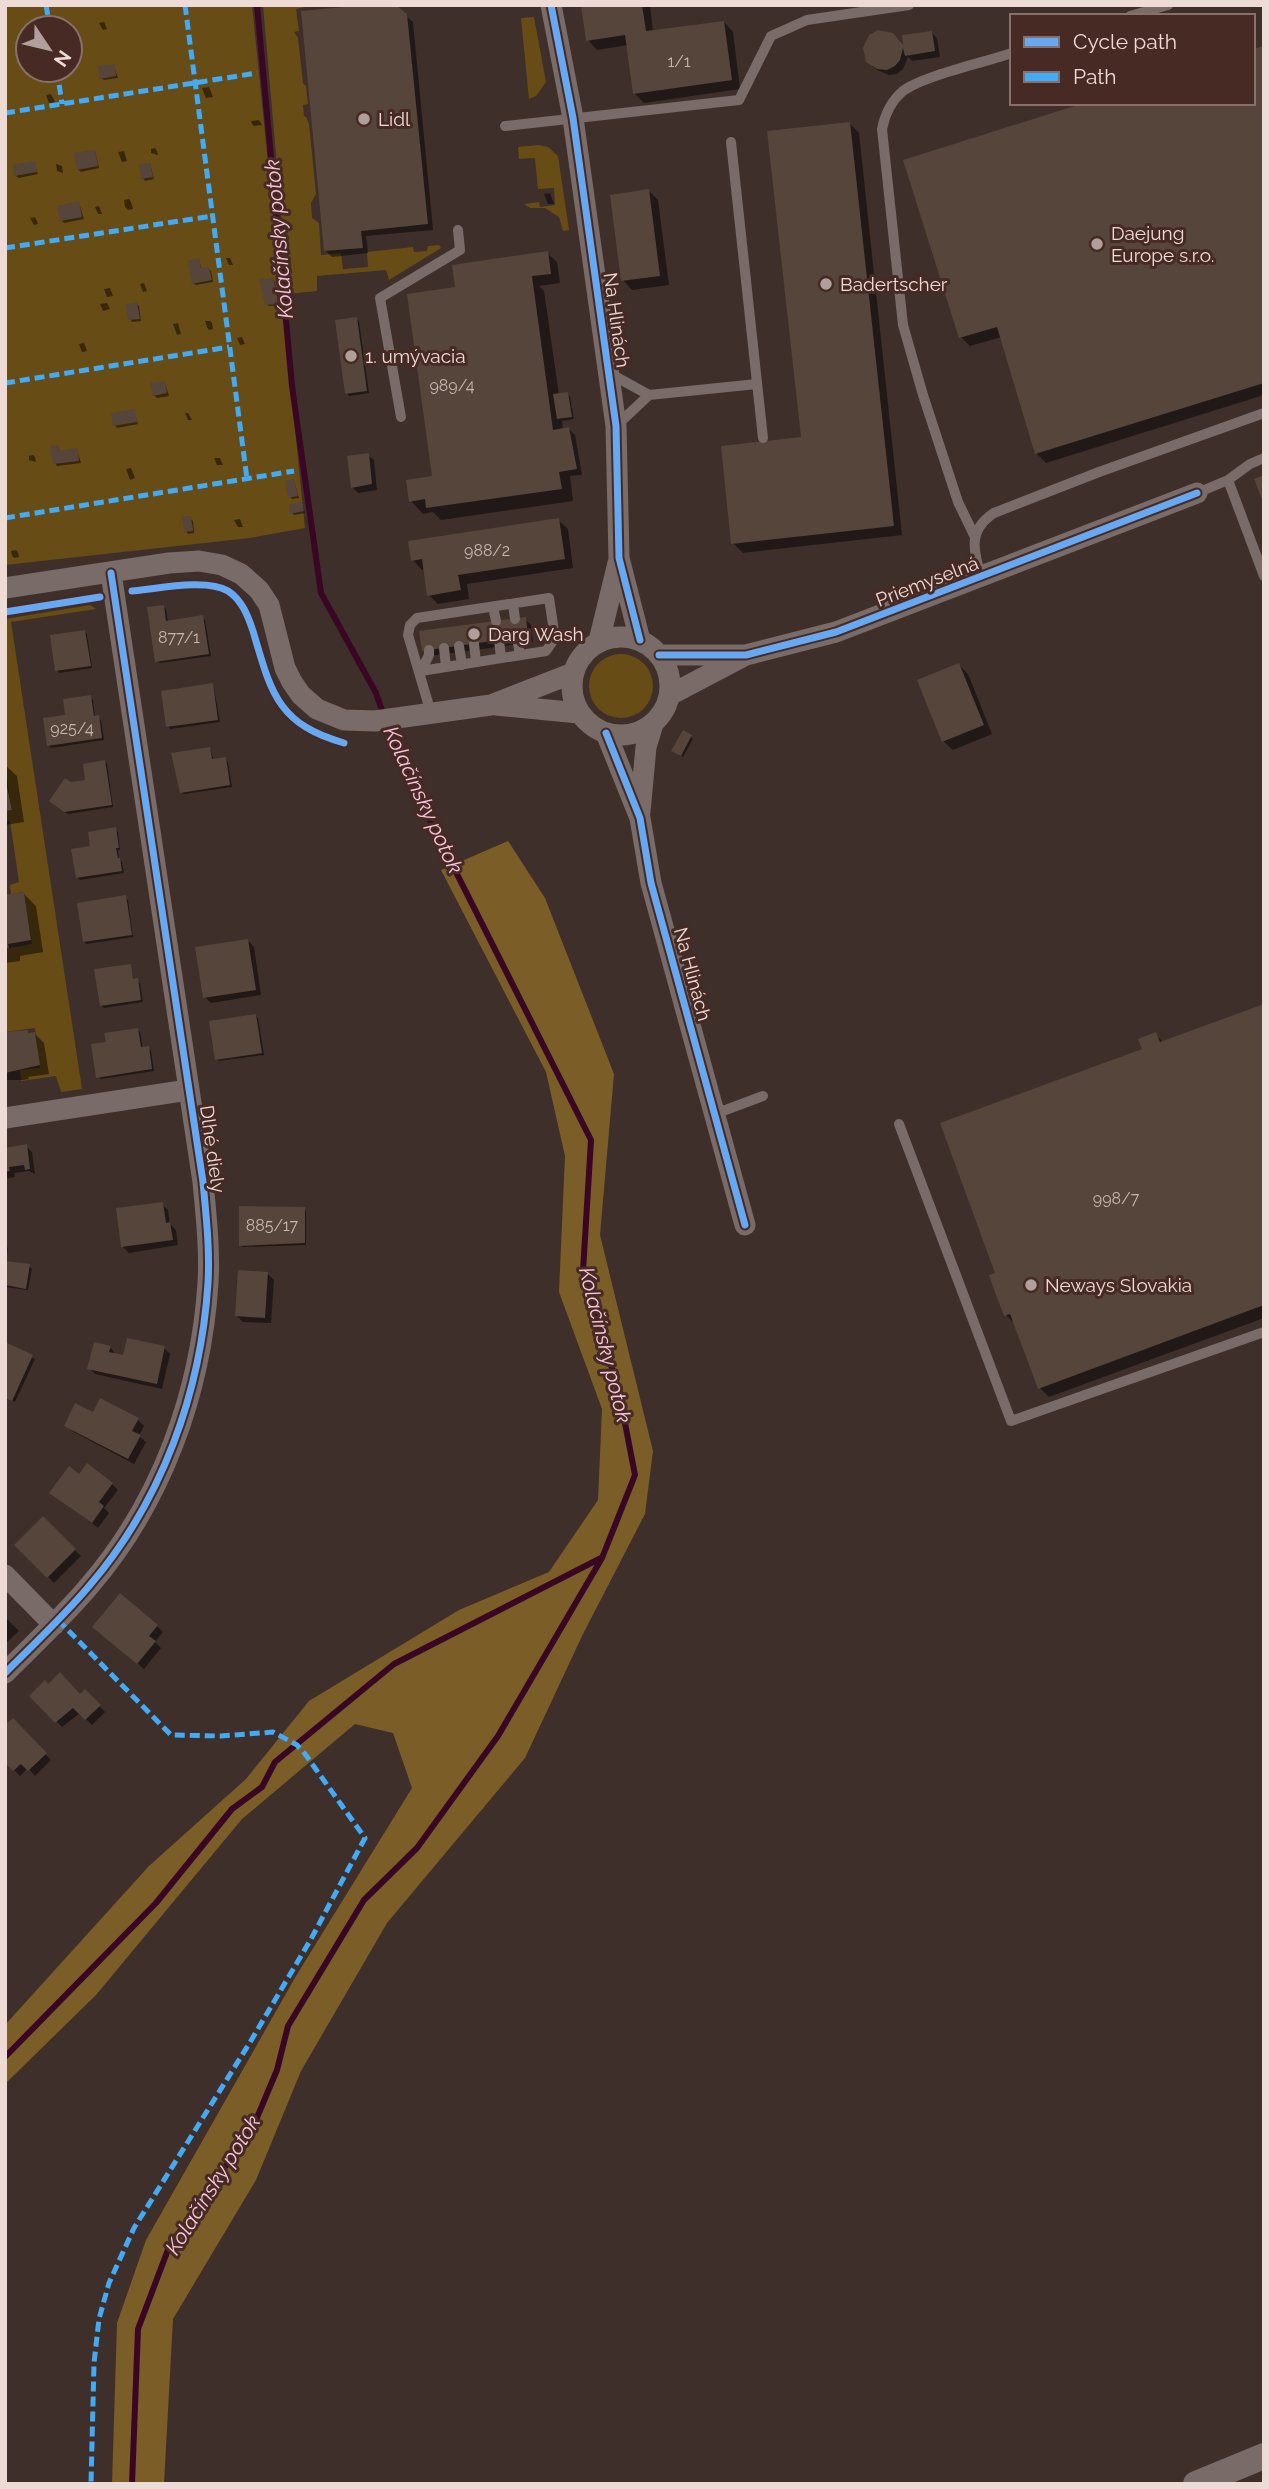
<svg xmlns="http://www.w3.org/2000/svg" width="1269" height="2489" viewBox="0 0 1269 2489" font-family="Raleway,sans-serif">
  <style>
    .green { fill: #684c15; fill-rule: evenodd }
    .forest { fill: #7b5d27 }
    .shadow { fill: #0007 }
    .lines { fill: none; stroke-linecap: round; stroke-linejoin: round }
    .stream { stroke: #390724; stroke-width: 6 }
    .building { fill: #56453a }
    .service { stroke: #796b68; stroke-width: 10 }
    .minor { stroke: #796b68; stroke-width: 21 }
    .tertiary { stroke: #796b68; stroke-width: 26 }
    .quiet { stroke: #42abf6; stroke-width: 5; stroke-dasharray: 10 5; stroke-linecap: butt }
    .cycleway-casing { stroke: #462a23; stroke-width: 11 }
    .cycleway { stroke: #66a8f1; stroke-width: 7 }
    .poi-dot { fill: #b09f9a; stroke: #462a23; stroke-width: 2.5 }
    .labels { text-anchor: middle; stroke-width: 6; stroke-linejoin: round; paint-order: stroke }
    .number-label { font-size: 16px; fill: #c8b6af }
    .poi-label { font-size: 19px; fill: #eedbd6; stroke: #462a23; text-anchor: start }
    .street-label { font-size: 19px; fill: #eedbd6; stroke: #462a23 }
    .water-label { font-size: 21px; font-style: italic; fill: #fcc5de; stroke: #462a23 }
  </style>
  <rect width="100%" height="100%" fill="#3e2f2b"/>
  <path class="green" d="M5,5H252L305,528L250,538L5,565ZM28,28H70V70H28Z
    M263,5H314L296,9L299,31L294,32L298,38L303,83L306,86L308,104L303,105L304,116L306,117L309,124L316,194L311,203L312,218L319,223L321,255L341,253L343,269L368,267L367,252L413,247L414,252L427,251L428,246L439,245L441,248L389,280L386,270L317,276V291L288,294Z
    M534,17L546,82L536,96L529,99L521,18Z
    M539,145L548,147L558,156L569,230L563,231L559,217L545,208H530L524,204L539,202L540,207L555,205L554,188L538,189L535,158L519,159L518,147Z
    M90,605L96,609L11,622L82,1089L61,1092L56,1076L21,1081L20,1070L40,1068L35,1028L5,1032V949L32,944L24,892L11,894L10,885L19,882L10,821H5V811L12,810L5,767V619Z
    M589 686a32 32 0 1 1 64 0a32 32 0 1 1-64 0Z"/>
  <path class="forest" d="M508,841L545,898L614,1074L600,1235L653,1451L645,1514L583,1634L525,1758L387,1923L301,2071L256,2180L173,2319L164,2484H112L117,2323L146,2240L296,1976L412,1788L393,1733L355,1724L242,1819L96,1995L5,2084V2025L149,1866L246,1779L309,1701L459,1610L549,1572L598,1500L602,1409L559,1292L565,1156L546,1072L441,870Z"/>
  <path class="shadow" d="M583,5H650L653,32L724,22L733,32L740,89L644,103L634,93L628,45L597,50L588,40Z
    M406,16L413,22L433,230L366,236L368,253L332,257L326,251Z
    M104,22L107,29L103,30L99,23Z
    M931,32L937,38L940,57L912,61L908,57L903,69L897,74L889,75L877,70L870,64L866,42L905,48Z
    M1264,48V395L1046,463L1037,454L1002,337L970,346L961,337L1253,103Z
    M114,66L118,78L104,80L101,78Z
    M209,87L213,97L206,98L202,88Z
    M51,94L55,102L49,103L46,95Z
    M259,120L262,125L254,126L252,124L251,121Z
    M849,123L859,133L902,535L743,553L733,543L803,439Z
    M155,148L157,151L158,155L151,153V149Z
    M95,151L99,168L81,172L78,169Z
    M124,151L127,161L122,162L118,152Z
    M34,163L38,174L19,178L16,176Z
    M56,164L62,166L63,173L57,171Z
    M150,164L154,179L145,181L143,178Z
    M649,191L658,200L669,285L632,290L623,280Z
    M550,193L554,204H548L544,194Z
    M129,199L131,202L133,209L128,210L125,207L124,200Z
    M79,203L84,219L64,223L62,221Z
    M99,206L102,214H98L95,207Z
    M35,217L38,224L34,225L30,218Z
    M547,253L557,262L560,283L539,286L544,291L559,395L568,394L570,397L574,419L562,421L563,430L569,429L575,435L582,475L570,476L573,501L441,520L433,512L423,514L411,501L434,477L457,289Z
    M226,258H230L233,265H229Z
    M199,260L202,270L209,269L211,271L213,282L196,285L193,283Z
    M273,279L275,282L276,291L280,293L281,305L269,306L266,304Z
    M144,283L147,291L143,292L140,284Z
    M110,288L113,296L107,297L104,289Z
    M107,303L110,309L103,311L100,304Z
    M137,304L139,306L141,321L132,322L130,319Z
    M356,319L359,321L369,393L349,396L347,393Z
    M205,321H210L212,323L213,329L209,330L207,327Z
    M178,323L181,334L177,335L173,324Z
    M242,337L245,344L240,345L237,338Z
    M84,343L87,351L82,352L79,344Z
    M165,383L169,396L157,398L154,395Z
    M134,411L138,424L117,428L115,425Z
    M185,413H188L192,420H188Z
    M57,446L60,452L77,450L81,463L57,466L55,463Z
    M33,455L35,457L36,462L29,460V456Z
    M368,455L374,460L377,490L358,493L352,487Z
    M214,458H220L223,465H217Z
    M131,468L135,478L130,480L126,469Z
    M294,481L299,498L292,499L290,497Z
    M302,504L305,513L294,515L292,513Z
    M190,518L193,521L194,533L188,534L186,531Z
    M240,519L243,527H238L234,520Z
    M558,520L568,529L573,568L467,584L469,599L438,604L429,595L425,569L422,570L413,560Z
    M16,550L18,553L19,557L14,558L12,555L11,551Z
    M163,606L166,609L168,622L202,617L205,620L211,656L160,663L157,661Z
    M525,619L531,625L533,642L430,656L424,650Z
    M85,632L87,634L92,668L59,673L57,670Z
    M959,665L968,674L992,734L953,750L943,741Z
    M212,685L214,688L220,722L170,729L168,726Z
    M90,697L93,700L95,718L101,720L104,740L51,748L49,745L67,717Z
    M691,737L693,739L683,757L676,753Z
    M210,749L214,761L225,759L228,762L232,787L184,794L181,792Z
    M105,762L107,764L113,807L68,814L53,803L71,784L87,781Z
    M5,765L17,776L24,822L5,825Z
    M115,829L118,832L120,850H118L119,859L122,862L124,873L80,880L77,877L92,847Z
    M24,894L36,906L43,952L20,956V961L5,963V897Z
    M125,897L128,900L133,937L87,944L84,942Z
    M248,941L254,947L261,995L211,1003L205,997Z
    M130,966L134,981L140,983L143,1002L104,1008L101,1005Z
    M1264,1006V1318L1049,1397L1040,1388L1015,1324L1006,1315L997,1274L1155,1034L1164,1043Z
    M256,1016L258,1018L264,1055L219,1061L217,1059Z
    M138,1030L140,1032L143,1049L148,1048L151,1051L154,1071L101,1079L98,1077L108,1043Z
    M5,1034H35L44,1043L49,1074L28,1077L29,1079L23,1080H5Z
    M26,1146L32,1152L35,1174L29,1171L14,1173L15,1177L5,1179V1149Z
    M162,1204L168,1210L170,1224L176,1230L178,1245L129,1253L123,1247Z
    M304,1209L306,1211V1245L243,1247L241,1245Z
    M5,1245L8,1248L6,1262L29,1266L32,1269L28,1290L5,1287Z
    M268,1274L274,1280L271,1323L243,1322L237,1316Z
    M5,1344L35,1359L15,1402L5,1397Z
    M110,1347L116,1355L125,1357L164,1348L170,1354L162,1389L95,1374L89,1368Z
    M94,1415L138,1420L144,1426L139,1436L146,1442L134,1464L72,1431L66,1426Z
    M80,1476L112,1484L118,1490L104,1508L109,1513L98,1528L58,1498Z
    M43,1518L81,1556L54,1583L16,1545Z
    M5,1617L19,1631L5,1644Z
    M157,1626L163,1632L155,1642L161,1648L144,1669L100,1632Z
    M48,1686L80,1696L85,1691L105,1712L92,1725L80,1713L62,1727L32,1696Z
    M13,1721L51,1760L35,1776L28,1768L20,1776L5,1760Z"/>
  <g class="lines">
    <path class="stream" d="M5,2057L156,1903L232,1809L262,1787L275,1762L394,1664L601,1558
      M132,2484L138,2329L169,2247L253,2127L277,2070L288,2026L364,1900L417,1848L498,1736L602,1558L635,1475L619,1392L583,1271L591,1140L398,757L376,693L321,593L292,386L257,5"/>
  </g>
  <path class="building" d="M365,5H396L407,14L428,224L361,231L363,248L324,251L301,11Z
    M581,5H642L646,31L724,21L732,80L633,94L625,35L586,41Z
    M878,30L893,33L903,45L902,35L932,31L935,51L905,56L903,48L900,60L895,66L887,70L877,69L866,62L863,48L869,35Z
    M1264,46V383L1035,454L997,327L959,338L903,160L1084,103H1253V49Z
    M115,64L116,76L100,79L98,66Z
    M850,122L894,526L731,544L721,446L801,437L767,131Z
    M95,150L98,166L77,170L74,153Z
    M35,161L37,172L14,176L13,165Z
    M150,163L153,177L141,179L139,164Z
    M649,189L660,276L621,281L610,195Z
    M79,201L82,217L60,221L57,206Z
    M548,251L551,274L532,276L553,430L569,427L577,469L559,472L562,489L426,508L425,499L409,502L406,480L432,476L407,294L455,287L452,265Z
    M199,258L201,268L209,267L212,280L192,284L188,261Z
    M273,278L279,304L265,305L259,279Z
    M137,302L140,319L128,320L126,304Z
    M357,317L367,391L345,394L335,320Z
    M165,381L167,393L153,396L150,383Z
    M568,392L572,417L557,419L553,394Z
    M135,409L137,422L113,426L111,413Z
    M58,445L59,451L78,448L79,461L53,464L50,446Z
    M369,453L372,484L351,488L347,456Z
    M1264,475V504L1254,479Z
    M294,479L298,496L288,498L285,481Z
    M302,502L304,511L290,514L289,504Z
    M191,516L193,531L184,532L182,517Z
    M559,518L565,559L458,575L461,590L427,596L422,559L411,561L408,541Z
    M164,605L166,621L203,615L209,654L155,662L147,607Z
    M526,617L528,636L422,651L419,631Z
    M85,630L91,666L55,671L50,635Z
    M959,663L984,725L942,742L917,680Z
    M213,683L218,720L166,727L161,691Z
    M91,695L94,716L99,715L102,738L47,746L43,718L65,715L63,699Z
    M683,730L692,735L681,756L671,751Z
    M210,747L212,759L226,757L230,785L180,793L171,753Z
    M105,760L112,805L64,812L49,801L65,778L71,782L85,780L83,764Z
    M5,777L12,810L5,811Z
    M116,827L119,848H116L118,858H120L122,871L76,878L71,849L90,846L88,832Z
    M24,892L31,940L8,944L9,948L5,949V895Z
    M126,895L132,935L83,942L77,903Z
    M248,939L256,990L203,998L195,947Z
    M131,964L133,979L138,978L141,1000L100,1006L94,969Z
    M1264,1004V1305L1038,1389L1010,1314L1004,1316L996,1295L989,1275L995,1273L940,1123L1142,1049L1138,1039L1156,1032L1160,1042Z
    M256,1014L262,1053L215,1060L209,1021Z
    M138,1028L141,1047L149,1046L152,1069L96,1078L91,1044L106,1042L104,1033Z
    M28,1030V1033L35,1032L40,1065L5,1073V1032Z
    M27,1144L30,1169L25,1170L24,1165L9,1167L10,1171L5,1172V1148Z
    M163,1202L166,1223L170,1222L173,1240L121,1247L116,1208Z
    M239,1206L305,1207V1243L239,1246Z
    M5,1261L30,1264L26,1289L5,1285Z
    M238,1270L268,1272L265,1318L235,1316Z
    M127,1338L165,1346L157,1384L87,1369L94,1342L111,1346L109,1352L123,1355Z
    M5,1342L33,1355L12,1401L5,1398Z
    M100,1398L139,1418L132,1431L141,1435L128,1459L64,1426L75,1403L93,1412Z
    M87,1463L113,1483L99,1502L104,1506L92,1523L49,1493L69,1466L79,1474Z
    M43,1516L76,1549L47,1578L14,1545Z
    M120,1593L158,1625L149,1636L156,1641L137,1664L92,1627Z
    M60,1672L80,1694L85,1689L101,1705L85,1720L73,1708L55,1723L29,1696L45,1680L48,1684Z
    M13,1718L47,1753L28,1771L21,1764L13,1771L5,1763V1725Z"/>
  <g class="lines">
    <path class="service" d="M1130,16L1168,5
      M505,126L739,100L771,36L807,20L909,5
      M731,142L763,438
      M609,373L649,395L757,384
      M401,417L380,298L460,250L458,230
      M616,426L649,395
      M1228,480L1264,576
      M1197,493L1228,480L1250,464L1264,458
      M975,537L958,502L923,395L903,325L882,129C885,114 891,101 903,91C922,76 986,62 1012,53
      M981,577C973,550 968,530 994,513L1099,472L1264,413
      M513,604L515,619
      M493,607L496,621
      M517,638L520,655
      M499,640L501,658
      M474,644L476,662
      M459,646L462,665
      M444,648L446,667
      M421,671L546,651L555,638L549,598L417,618L410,625L408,635L431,713
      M421,671L429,655V650
      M715,1114L763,1096
      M899,1124L1011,1421L1264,1332"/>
    <path class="minor" d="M551,5L573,118L616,426L619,558L640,640
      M5,588L169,563L199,561L222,565L241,574L259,590L269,605L285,668L292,682L301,695L317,709L344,720L375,721L491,705L573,673
      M572 686a49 49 0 1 1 98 0a49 49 0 1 1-98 0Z
      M599,641L618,563
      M659,655H746L836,632L1197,493
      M670,695L744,656
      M496,705L579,713
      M606,733L640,818L651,883L745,1225
      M640,812L646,747L653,724
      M5,1118L188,1090
      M5,1575L54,1625
      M5,1673C34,1644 64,1616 90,1585C162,1501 201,1392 208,1283C210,1249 206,1215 203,1182L111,573"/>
    <path class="tertiary" d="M1196,2484L1264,2456"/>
    <path class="quiet" d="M46,5L50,28
      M185,5L247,479
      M57,70L62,104
      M5,113L257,73
      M5,248L212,216
      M5,383L229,347
      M5,518L294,471
      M58,1620L171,1735L221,1736L273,1732L297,1745L305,1754L365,1838L311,1939L249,2044L134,2228L109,2283L99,2319L94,2363L91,2484"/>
    <g class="cycleway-casing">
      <path id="cycleway" d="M551,5L573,118L616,426L619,558L640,640
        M132,591C157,589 206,578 228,591C242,600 248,616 253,631C271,692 277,724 344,743
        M5,612L100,597
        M659,655H746L836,632L1197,493
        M606,733L640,818L651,883L745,1225
        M5,1673C34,1644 64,1616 90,1585C162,1501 201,1392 208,1283C210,1249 206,1215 203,1182L111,573"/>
    </g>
    <use href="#cycleway" class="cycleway"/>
  </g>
  <g class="poi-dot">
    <circle cx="364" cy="119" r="7"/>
    <circle cx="1097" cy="244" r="7"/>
    <circle cx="826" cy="284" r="7"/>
    <circle cx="351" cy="356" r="7"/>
    <circle cx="474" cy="634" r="7"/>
    <circle cx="1031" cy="1285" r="7"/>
  </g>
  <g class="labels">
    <g class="number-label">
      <text x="679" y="67">1/1</text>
      <text x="452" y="391">989/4</text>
      <text x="487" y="556">988/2</text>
      <text x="179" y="643">877/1</text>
      <text x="72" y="734">925/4</text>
      <text x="1116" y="1204">998/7</text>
      <text x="272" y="1231">885/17</text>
    </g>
    <g class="poi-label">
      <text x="378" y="126">Lidl</text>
      <text x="1111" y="240">Daejung<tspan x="1111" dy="22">Europe s.r.o.</tspan></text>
      <text x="840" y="291">Badertscher</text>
      <text x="365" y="363">1. umývacia</text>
      <text x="488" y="641">Darg Wash</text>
      <text x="1045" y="1292">Neways Slovakia</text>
    </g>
    <g class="street-label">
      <text transform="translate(617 320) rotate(82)" y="7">Na Hlinách</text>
      <text transform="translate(927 581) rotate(-21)" y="7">Priemyselná</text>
      <text transform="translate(693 974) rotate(75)" y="7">Na Hlinách</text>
      <text transform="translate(213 1149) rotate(82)" y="7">Dlhé diely</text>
    </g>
    <g class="water-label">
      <text transform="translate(279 239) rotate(-95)" y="7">Kolačínsky potok</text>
      <text transform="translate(423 800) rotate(65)" y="7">Kolačínsky potok</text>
      <text transform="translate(605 1345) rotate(76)" y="7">Kolačínsky potok</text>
      <text transform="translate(213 2185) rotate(-58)" y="7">Kolačínsky potok</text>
    </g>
  </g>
  <rect width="1269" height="2489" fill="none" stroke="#eedbd6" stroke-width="14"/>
  <rect x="1010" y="14" width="245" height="91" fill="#462a23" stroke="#89716b" stroke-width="2"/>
  <rect x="1024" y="37" width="35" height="10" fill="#66a8f1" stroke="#89716b" stroke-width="2"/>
  <text x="1073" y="49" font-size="21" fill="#eedbd6">Cycle path</text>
  <rect x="1024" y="72" width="35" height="10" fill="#42abf6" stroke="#89716b" stroke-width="2"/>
  <text x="1073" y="84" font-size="21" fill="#eedbd6">Path</text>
  <g transform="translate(49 49) rotate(125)"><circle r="33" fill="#462a23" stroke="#89716b" stroke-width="2"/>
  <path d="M0-5L12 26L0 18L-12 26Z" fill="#b09f9a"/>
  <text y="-10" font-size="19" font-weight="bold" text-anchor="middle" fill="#eedbd6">N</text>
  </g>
</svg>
